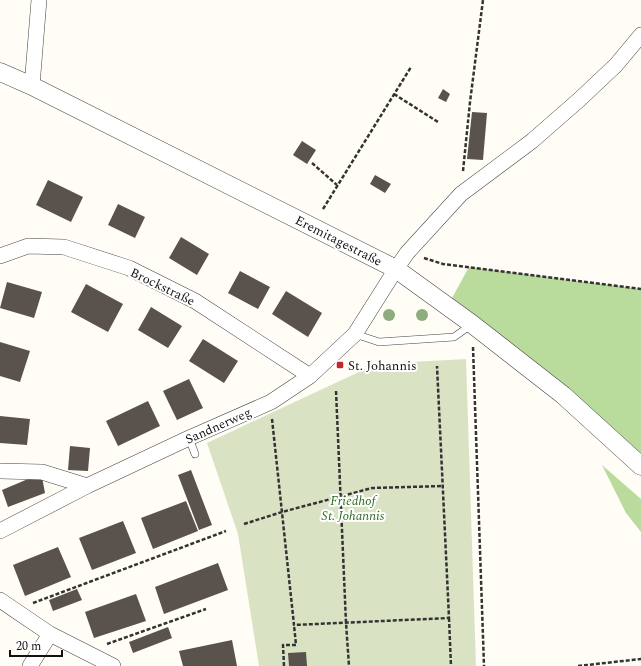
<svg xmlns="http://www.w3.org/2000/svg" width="641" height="666" viewBox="0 0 641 666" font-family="Spectral,serif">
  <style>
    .forest { fill: #b9dc9c }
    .cemetery { fill: #d9e3c4 }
    .building { fill: #5a524d }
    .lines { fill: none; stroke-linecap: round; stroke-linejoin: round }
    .service-casing { stroke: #444; stroke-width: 8 }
    .minor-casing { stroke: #444; stroke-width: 16 }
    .tertiary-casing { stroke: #444; stroke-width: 19 }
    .path { stroke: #333; stroke-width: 2.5; stroke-dasharray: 4 2; stroke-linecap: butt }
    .service { stroke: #fff; stroke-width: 7 }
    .minor { stroke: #fff; stroke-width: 15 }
    .tertiary { stroke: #fff; stroke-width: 18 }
    .tree { fill: #8dad7f }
    .poi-dot { fill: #c4262e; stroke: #fff; stroke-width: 1.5 }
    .labels { text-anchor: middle; stroke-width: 4; stroke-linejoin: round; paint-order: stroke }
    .street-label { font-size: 13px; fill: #111; stroke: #fff }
    .poi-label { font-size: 13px; fill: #111; stroke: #fff; text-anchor: start }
    .park-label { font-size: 13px; font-style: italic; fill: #2f6b1f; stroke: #fff }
  </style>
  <rect width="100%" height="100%" fill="#fffdf5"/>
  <path class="forest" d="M469,267L641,289V467L452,298Z
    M602,465L641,499V532L626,513Z"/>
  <path class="cemetery" d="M466,359L476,666H259L238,534L207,443L376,364Z"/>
  <path class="building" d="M443,89L450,94L446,102L438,98Z
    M472,112L487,113L483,160L467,159Z
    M302,141L316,150L307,164L293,155Z
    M375,175L391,184L385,193L370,184Z
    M48,180L83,197L71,222L36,205Z
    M118,204L145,217L135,238L108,225Z
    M181,237L209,254L197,275L169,258Z
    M240,271L270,287L258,309L228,293Z
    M7,282L42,292L34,318L0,308Z
    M86,284L123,304L108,332L71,312Z
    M286,291L322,313L308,337L272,314Z
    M151,307L182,326L168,348L138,330Z
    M203,339L238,361L224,383L189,361Z
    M0,342L30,351L20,382L0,376Z
    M189,379L203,408L177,420L163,391Z
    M148,401L160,426L118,446L106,421Z
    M0,416L30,419L27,445L0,443Z
    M70,446L90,448L88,471L68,470Z
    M191,470L212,525L199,530L178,475Z
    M42,477L45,493L8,507L2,490L28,479Z
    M186,501L198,531L153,549L141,518Z
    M123,521L136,553L92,570L79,538Z
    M58,547L71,577L25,596L13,565Z
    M218,563L228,590L164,614L155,587Z
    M77,589L82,600L53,611L49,600Z
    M136,594L146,621L94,638L85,612Z
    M168,627L172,638L133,653L129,642Z
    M232,640L237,666H183L179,651Z
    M306,652L307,666H289L288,653Z"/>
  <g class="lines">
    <g class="service-casing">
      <path id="service" d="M355,334L379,342L454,337L471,325
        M189,438L195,454"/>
    </g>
    <g class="minor-casing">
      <path id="minor" d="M32,86L39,0
        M0,256L28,246L64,247L129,268L195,301L310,376
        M0,471L42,472L87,486
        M0,531L87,486L189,438L271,402L310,376L355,334L396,269L407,253L461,194L532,141L580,99L616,65L641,35
        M0,600L50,634L113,666
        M30,666L50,634"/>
    </g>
    <g class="tertiary-casing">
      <path id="tertiary" d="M0,72L32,86L396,269L472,324L563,395L641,466"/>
    </g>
    <path class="path" d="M394,94L438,122
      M312,163L337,185
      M463,171L470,102L483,0
      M323,209L411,67
      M424,258L443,264L641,289
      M473,347L484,666
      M336,391L346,623L349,666
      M272,419L294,625L449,618L437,366
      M244,524L282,512L372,488L443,486
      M33,603L226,531
      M449,618L451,666
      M107,644L206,609
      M284,666L283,645H296L294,625
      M578,666L641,659"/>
    <use href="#service" class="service"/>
    <use href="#minor" class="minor"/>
    <use href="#tertiary" class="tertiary"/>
  </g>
  <g class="tree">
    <circle cx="389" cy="315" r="6"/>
    <circle cx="422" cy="315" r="6"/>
  </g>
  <rect class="poi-dot" x="336" y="361" width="8" height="8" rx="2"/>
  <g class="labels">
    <g class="street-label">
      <text transform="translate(339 240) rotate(27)" y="5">Eremitagestraße</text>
      <text transform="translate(163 286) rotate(26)" y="5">Brockstraße</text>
      <text transform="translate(218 425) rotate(-24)" y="5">Sandnerweg</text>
    </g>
    <g class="poi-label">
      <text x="348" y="370">St. Johannis</text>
    </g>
    <g class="park-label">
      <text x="353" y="505">Friedhof<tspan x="353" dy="15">St. Johannis</tspan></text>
    </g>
  </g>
  <path d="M10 650v6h52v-6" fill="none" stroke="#111111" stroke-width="2"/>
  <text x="16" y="650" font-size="12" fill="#111111" stroke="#ffffff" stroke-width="3" paint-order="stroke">20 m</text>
</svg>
